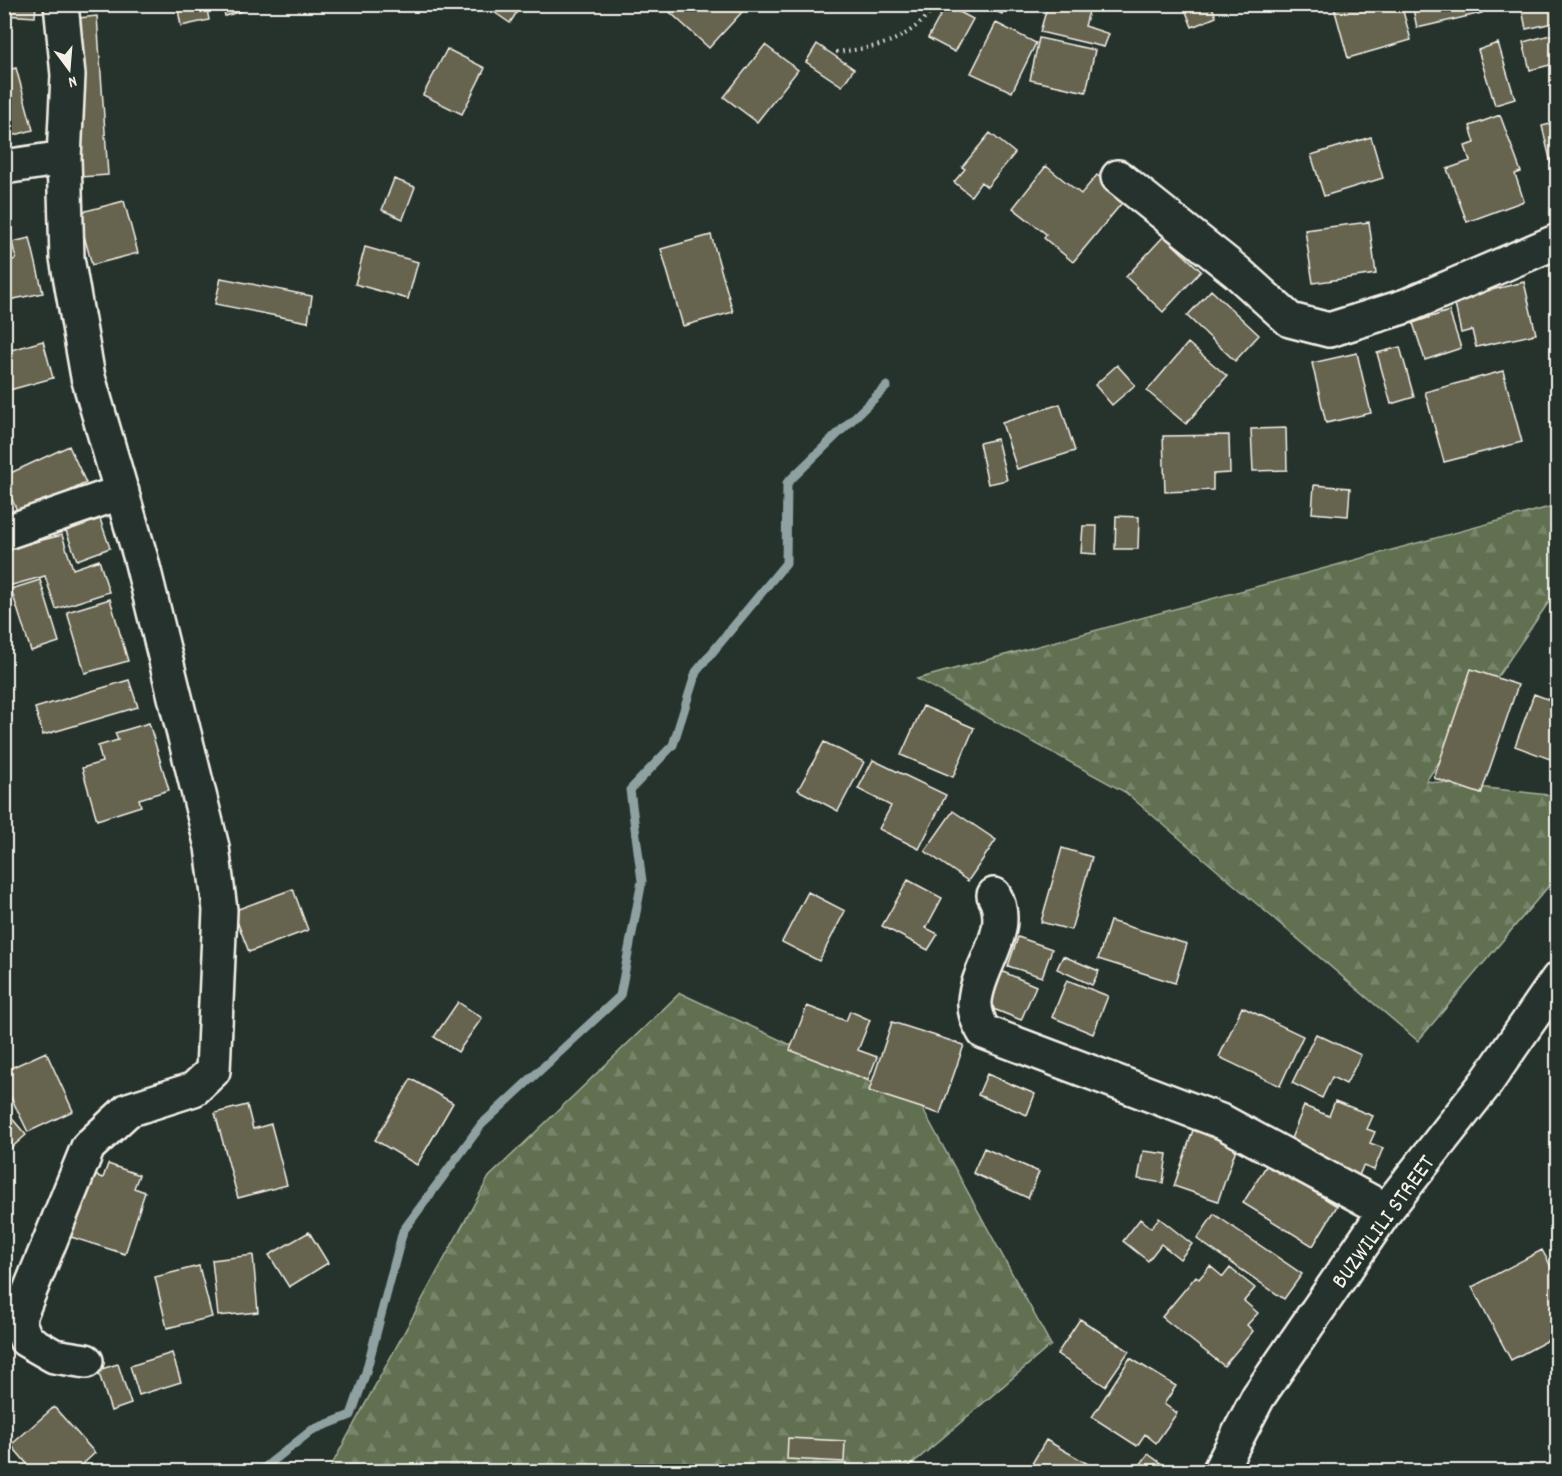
<svg xmlns="http://www.w3.org/2000/svg" width="1562" height="1476" viewBox="0 0 1562 1476" font-family="Dekko,sans-serif">
  <style>
    .forest { fill: url(#forest-firs); stroke: #aab09c; stroke-width: 1.5 }
    .lines { fill: none; stroke-linecap: round; stroke-linejoin: round }
    .stream { stroke: #90a1a2; stroke-width: 9 }
    .building { fill: #666350; stroke: #f4f1e8; stroke-width: 1.5 }
    .minor-casing { stroke: #f4f1e8; stroke-width: 38 }
    .path { stroke: #f4f1e8; stroke-width: 4; stroke-dasharray: 1.5 4.5; stroke-linecap: butt }
    .minor { stroke: #26332d; stroke-width: 33 }
    .labels { text-anchor: middle; stroke-width: 6; stroke-linejoin: round; paint-order: stroke }
    .street-label { font-size: 24px; fill: #f4f1e8; stroke: #26332d }
  </style>
  <defs>
    <pattern id="forest-firs" width="22" height="20" patternUnits="userSpaceOnUse" patternTransform="scale(1.5)"><rect width="22" height="20" fill="#617051"/><path d="M5 1l3.5 6h-7zM16 11l3.5 6h-7z" fill="#78856a"/></pattern>
  </defs>
  <rect width="100%" height="100%" fill="#26332d"/>
  <filter id="ink" filterUnits="userSpaceOnUse"><feTurbulence type="fractalNoise" baseFrequency=".0167" numOctaves="2"/><feDisplacementMap in="SourceGraphic" scale="12" xChannelSelector="R" yChannelSelector="G"/><feConvolveMatrix kernelMatrix="1 2 1 2 8 2 1 2 1" color-interpolation-filters="sRGB"/></filter>
  <g filter="url(#ink)">
    <path class="forest" d="M1557,505V590L1426,781L1557,796V876L1418,1041L1125,792L917,679Z
      M680,993L921,1106L1051,1345L904,1471L328,1472L489,1177Z"/>
    <g class="lines">
      <path class="stream" d="M259,1472L312,1430L351,1415L366,1372L403,1231L481,1125L620,996L642,881L630,790L673,745L696,672L786,563L787,483L887,386"/>
    </g>
    <path class="building" d="M4,4H36L35,17L4,15Z
      M177,4H206L209,20L181,26Z
      M222,4H240L242,11L225,16Z
      M494,4H522L510,23L491,10Z
      M661,4H734L742,12L709,48Z
      M981,4H1006L1002,14Z
      M1048,4H1091L1085,26L1109,34L1104,47L1040,32Z
      M1183,4H1211L1216,17L1192,27Z
      M1333,4H1401L1411,40L1348,58Z
      M1412,4H1480L1482,13L1417,28Z
      M1521,4H1558V22L1526,29Z
      M946,5L973,19L955,52L928,38Z
      M97,16L108,175L80,177L69,19Z
      M996,23L1036,43L1012,92L971,73Z
      M1558,33V63L1530,70L1523,42Z
      M1039,38L1095,50L1086,92L1030,80Z
      M1498,43L1515,99L1495,105L1478,50Z
      M817,44L854,69L842,86L806,62Z
      M765,45L798,70L757,122L724,97Z
      M447,49L485,68L462,114L423,95Z
      M16,68L33,130L4,138V71Z
      M1500,115L1521,172L1515,174L1524,201L1467,222L1447,169L1470,161L1465,146L1475,143L1470,126Z
      M1558,122V161L1551,163L1542,126Z
      M990,133L1015,153L987,187L981,182L971,196L954,182L965,169L962,167Z
      M1371,137L1383,178L1324,196L1311,155Z
      M1046,166L1081,194L1097,175L1126,198L1073,262L1044,238L1046,234L1013,208Z
      M394,179L415,187L403,219L382,210Z
      M124,201L138,253L92,265L78,213Z
      M1369,222L1376,274L1313,283L1305,230Z
      M711,235L733,312L683,326L661,249Z
      M1164,236L1201,271L1163,312L1126,277Z
      M30,238L43,293L4,301V262L16,259L12,242Z
      M365,247L418,262L408,299L355,284Z
      M221,278L312,296L308,322L215,304Z
      M1524,282L1536,334L1476,347L1472,330L1461,333L1454,299Z
      M1211,290L1259,335L1235,361L1187,316Z
      M1449,311L1461,348L1425,360L1413,323Z
      M43,341L53,378L6,391L4,352Z
      M1188,343L1227,376L1186,424L1147,391Z
      M1400,347L1414,397L1391,404L1377,353Z
      M1357,353L1371,413L1326,423L1312,363Z
      M1117,365L1135,385L1112,405L1095,385Z
      M1503,371L1522,442L1444,462L1425,392Z
      M1060,404L1075,451L1017,469L1002,423Z
      M1286,428L1287,470L1253,471L1251,429Z
      M1229,435L1230,473L1213,474V490L1165,492L1163,436Z
      M997,439L1007,480L988,484L979,443Z
      M69,446L86,483L69,491L75,505L21,519L4,482V476Z
      M1314,485L1350,488L1348,516L1312,513Z
      M1116,516L1139,517L1138,549H1115Z
      M100,519L110,548L77,560L66,531Z
      M1083,526H1097L1096,554L1081,553Z
      M62,535L73,569L99,560L109,592L56,609L45,576L5,587L4,550Z
      M40,580L59,642L31,651L11,589Z
      M110,599L128,661L85,673L67,612Z
      M1471,669L1518,685L1481,794L1434,778Z
      M129,680L138,707L43,735L35,708Z
      M1534,694L1558,703V762L1515,746Z
      M923,706L974,728L953,777L901,755Z
      M149,723L169,790L139,799L141,806L97,820L82,768L102,762L98,746L118,740L115,733Z
      M824,742L864,762L838,811L798,790Z
      M873,760L946,795L919,849L879,829L891,806L858,789Z
      M953,811L996,840L968,881L925,851Z
      M1062,848L1092,857L1071,930L1041,922Z
      M908,880L942,898L926,928L938,934L928,950L882,926Z
      M293,889L308,930L249,952L233,911Z
      M808,892L845,911L819,961L782,942Z
      M1110,921L1187,944L1175,983L1098,959Z
      M1018,937L1052,949L1042,977L1008,966Z
      M1063,956L1099,971L1092,985L1057,969Z
      M1001,971L1036,986L1021,1020L986,1006Z
      M1067,980L1108,996L1093,1034L1052,1017Z
      M458,1002L482,1018L458,1052L434,1037Z
      M807,1006L846,1021L850,1011L870,1020L858,1050L877,1057L868,1080L790,1050Z
      M1242,1007L1303,1036L1280,1086L1219,1057Z
      M892,1022L964,1045L940,1114L869,1091Z
      M1316,1034L1361,1055L1346,1084L1332,1077L1322,1098L1292,1083Z
      M46,1052L73,1111L28,1132L4,1083V1071Z
      M987,1074L1035,1094L1027,1115L978,1095Z
      M411,1079L453,1103L417,1165L375,1140Z
      M1335,1101L1373,1116L1367,1129L1375,1132L1370,1143L1383,1148L1374,1170L1363,1166L1358,1178L1288,1146L1304,1106L1329,1116Z
      M247,1105L253,1129L271,1124L287,1185L238,1198L215,1113Z
      M4,1109L26,1135L4,1154Z
      M1194,1127L1238,1143L1218,1201L1174,1186Z
      M984,1148L1039,1172L1028,1198L973,1173Z
      M1143,1151L1167,1154L1163,1183L1138,1179Z
      M1268,1163L1337,1206L1313,1246L1243,1203Z
      M108,1164L139,1175L134,1188L145,1192L125,1254L71,1237L91,1174L103,1178Z
      M1214,1214L1302,1274L1284,1299L1197,1239Z
      M1159,1218L1192,1244L1180,1259L1161,1244L1148,1261L1123,1241L1140,1219L1151,1228Z
      M309,1232L328,1263L289,1287L269,1255Z
      M1542,1250L1558,1279V1335L1511,1360L1472,1287Z
      M253,1255L258,1312L218,1316L212,1260Z
      M199,1266L212,1317L167,1328L155,1277Z
      M1210,1266L1223,1277L1230,1268L1255,1288L1244,1301L1258,1313L1247,1325L1253,1331L1224,1366L1162,1317L1196,1276L1199,1279Z
      M1080,1319L1129,1351L1105,1386L1057,1354Z
      M172,1353L181,1382L139,1395L130,1366Z
      M1130,1358L1176,1386L1164,1404L1177,1413L1156,1443L1145,1434L1137,1446L1092,1417Z
      M118,1364L131,1404L111,1411L98,1370Z
      M54,1407L95,1453L74,1472H34L11,1445Z
      M788,1438L845,1441L844,1462L787,1459Z
      M1046,1440L1088,1464L1083,1472H1027Z
      M1148,1454L1169,1469L1167,1472H1135Z"/>
    <g class="lines">
      <g class="minor-casing">
        <path id="minor" d="M61,4L68,75L64,158L67,258L88,377L141,559L212,847L220,910L213,1071L194,1089L128,1110L88,1147L18,1320L26,1340L54,1356L86,1361
          M4,167L64,158
          M1118,177L1237,272L1290,320L1329,330L1406,306L1558,241
          M4,533L122,492
          M994,895C1014,931 978,965 975,1001C974,1013 979,1023 984,1032L1223,1122L1386,1210
          M1219,1472L1258,1397L1386,1210L1486,1083L1558,979"/>
      </g>
      <path class="path" d="M836,52C885,47 906,41 939,4"/>
      <use href="#minor" class="minor"/>
    </g>
  </g>
  <g class="labels">
    <g class="street-label">
      <text transform="translate(1382 1221) rotate(-54)" y="8">BUZWILILI STREET</text>
    </g>
  </g>
  <rect width="1562" height="1476" fill="none" stroke="#26332d" stroke-width="24"/>
  <rect x="12" y="12" width="1538" height="1452" fill="none" stroke="#f4f1e8" stroke-width="2" filter="url(#ink)"/>
  <g transform="translate(69 69) rotate(164)" stroke="#26332d" stroke-width="4.5" paint-order="stroke">
  <path d="M0-4.5L10 22L0 15L-10 22Z" fill="#f4f1e8"/>
  <text y="-9" font-size="16" font-weight="bold" text-anchor="middle" fill="#f4f1e8">N</text>
  </g>
</svg>
